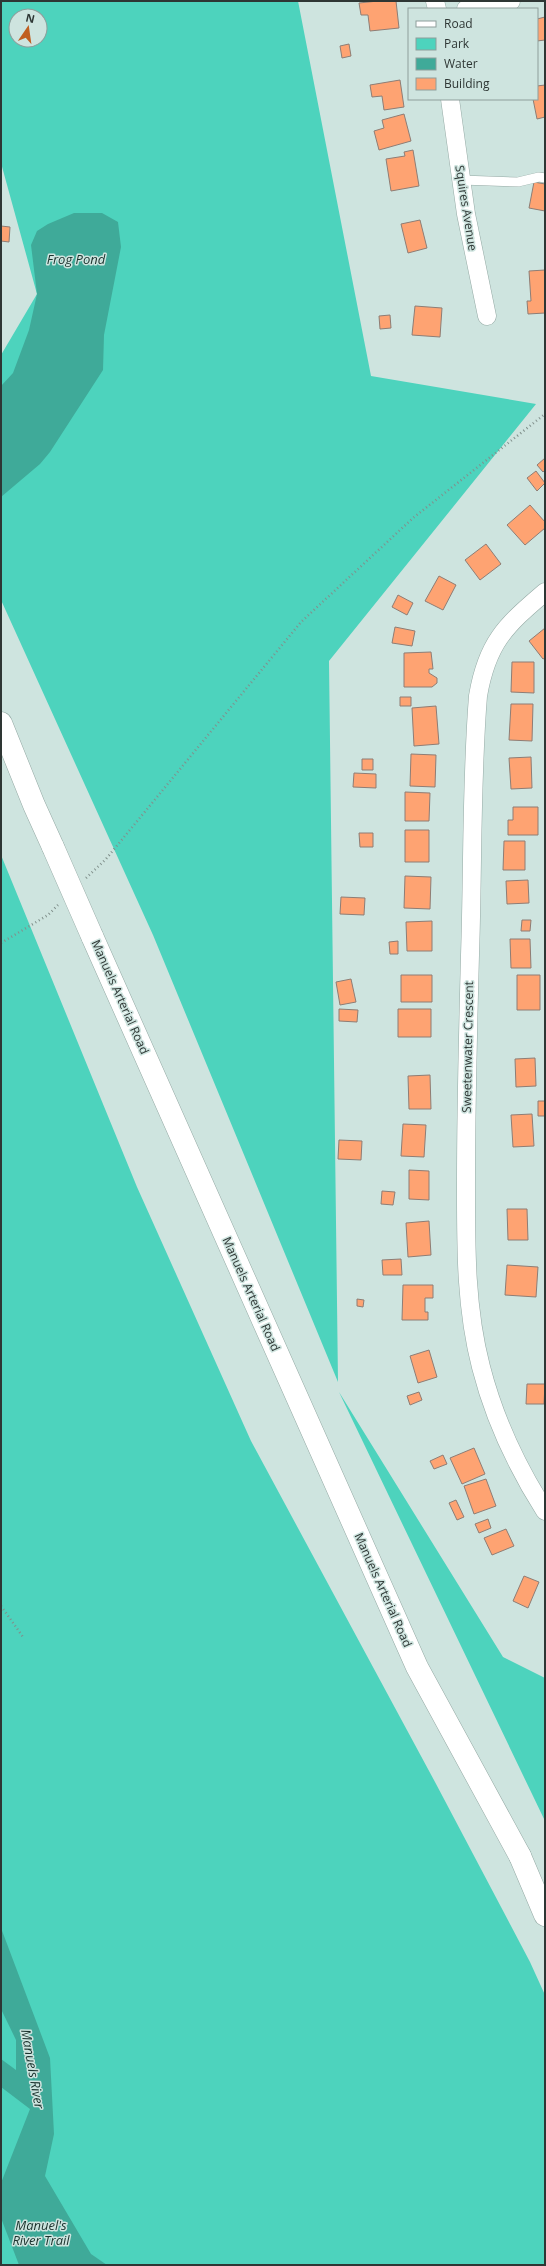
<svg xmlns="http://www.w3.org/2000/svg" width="546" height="2266" viewBox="0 0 546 2266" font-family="'Open Sans',sans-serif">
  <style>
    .green { fill: #4dd3bd; fill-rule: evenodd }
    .water { fill: #3faa99 }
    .building { fill: #fea372; stroke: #8e7d75 }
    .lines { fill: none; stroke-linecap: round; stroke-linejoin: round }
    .service-casing { stroke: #94a9a4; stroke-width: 10 }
    .minor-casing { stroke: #94a9a4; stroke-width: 19 }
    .secondary-casing { stroke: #94a9a4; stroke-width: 23 }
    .motorway-casing { stroke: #94a9a4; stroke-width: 23 }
    .path { stroke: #81908c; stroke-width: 2.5; stroke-dasharray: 1 3; stroke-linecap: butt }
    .service { stroke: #fff; stroke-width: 9 }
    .minor { stroke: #fff; stroke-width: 18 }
    .secondary { stroke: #fff; stroke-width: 22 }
    .motorway { stroke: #fff; stroke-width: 22 }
    .secondary-bridge-casing { stroke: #94a9a4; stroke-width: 23; stroke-linecap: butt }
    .secondary-bridge { stroke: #fff; stroke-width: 22 }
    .labels { text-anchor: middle; stroke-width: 3; stroke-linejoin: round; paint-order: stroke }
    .street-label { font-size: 12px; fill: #2e3634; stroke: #cee4df }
    .water-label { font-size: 13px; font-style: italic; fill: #1a322d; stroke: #cee4df }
  </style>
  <rect width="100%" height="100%" fill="#cee4df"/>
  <path class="green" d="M1,1H298L371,376L536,404L329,661L338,1382L153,935L1,600V355L37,294L1,163ZM16,16H40V40H16Z
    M1,855L137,1187L251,1441L435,1782L530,1962L545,1995V2265H1Z
    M339,1392L503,1657L545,1678V1821Z"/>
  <path class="water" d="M74,213H102L118,222L121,247L104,335L103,370L50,452L40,464L1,497V386L13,373L29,330L37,294L31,245L37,231L48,224Z
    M1,1928L50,2058L54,2134L45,2176L91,2254L107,2265H19L1,2218V2183L30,2109L1,2087V2059L16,2070V2040L1,2009Z"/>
  <path class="building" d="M378,1H396L399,28L370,31L368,15H361L359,3Z
    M545,17V40L537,41V19Z
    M349,44L351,56L342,58L340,46Z
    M400,80L404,107L384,110L382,96L372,97L370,85Z
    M545,85V117L537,119L533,99H537V86Z
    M404,114L411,141L379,150L374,131L384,128L382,120Z
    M413,150L419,186L391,191L386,159L405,156L404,152Z
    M534,182L545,184V211L529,208Z
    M420,220L427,248L408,253L401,224Z
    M1,226L10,227L9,242L1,241Z
    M545,270V313L528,314L527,301H531L529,271Z
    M415,306L442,308L440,337L412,335Z
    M390,315L391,328L380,329L379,316Z
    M545,458V470L543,472L537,465Z
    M536,471L545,483L537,491L527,478Z
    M530,505L545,522V528L525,545L507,525Z
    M486,544L501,564L480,580L465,560Z
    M439,576L456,585L443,610L425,601Z
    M398,595L413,603L407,615L392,607Z
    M395,627L415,631L412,646L392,643Z
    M545,628V658L543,659L529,641Z
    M431,652L433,669H429V673L437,678V683L432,687H404V653Z
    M512,662H534V693L511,692Z
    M400,697H411V706H400Z
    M511,704H533L532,741L509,740Z
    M436,706L439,744L414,746L412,708Z
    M411,754L436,755L435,787L410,786Z
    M531,757L532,788L511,789L509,758Z
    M362,759H373V770H362Z
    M354,773L376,774V788L353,787Z
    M405,792L430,793L429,821H405Z
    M513,807H538V835H508V820H513Z
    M405,830H429V862H405Z
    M359,833H373V847H360Z
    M504,841H525V870H503Z
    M405,876L431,877L430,909L404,908Z
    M528,880L529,903L507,904L506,881Z
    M341,897L365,898L364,915L340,914Z
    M522,920H531L530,931H521Z
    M432,921V951H407L406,922Z
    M510,939H530L531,968H511Z
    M398,941V954H390L389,942Z
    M401,975H432V1002H401Z
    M517,975H540V1010H517Z
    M351,979L356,1002L340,1005L336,982Z
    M339,1009L358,1010L357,1022L339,1021Z
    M398,1009H431V1037H398Z
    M535,1058L536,1086L516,1087L515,1059Z
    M430,1075L431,1109H409L408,1076Z
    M538,1101H545V1116H538Z
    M532,1114L534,1146L513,1147L511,1115Z
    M403,1124L426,1125L424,1157L401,1156Z
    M339,1140L362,1141L361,1160L338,1159Z
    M409,1170L429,1171V1200L409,1199Z
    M382,1191L395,1192L393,1205L381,1204Z
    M507,1209H527L528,1240H508Z
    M429,1221L431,1255L408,1257L406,1223Z
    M401,1259L402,1275H383L382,1260Z
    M507,1265L538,1267L536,1297L505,1295Z
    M403,1285H433V1298H425V1312H428V1320H402Z
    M357,1299L364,1300L363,1307L357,1306Z
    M429,1350L437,1377L418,1383L410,1356Z
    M527,1384H545L544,1404H526Z
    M419,1392L422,1400L410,1405L407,1396Z
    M474,1448L485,1474L462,1484L450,1458Z
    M443,1455L447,1464L434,1469L430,1461Z
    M486,1479L496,1506L474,1514L464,1486Z
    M456,1500L464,1517L457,1520L449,1503Z
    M488,1519L491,1528L479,1533L475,1524Z
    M506,1529L514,1546L492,1555L484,1538Z
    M524,1576L539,1582L528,1608L513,1601Z"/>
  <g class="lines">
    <g class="service-casing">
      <path id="service" d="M461,180L518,182L539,177L545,178"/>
    </g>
    <g class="minor-casing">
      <path id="minor" d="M435,1L437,9
        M466,9L511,1
        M450,99L466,214L487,316
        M545,592C505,626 487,643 478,696C471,782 473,869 470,955C468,1030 466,1105 466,1180C466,1243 465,1306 481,1367C494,1418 517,1467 545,1511"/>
    </g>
    <g class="secondary-casing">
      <path id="secondary" d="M1,723L34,805L53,847
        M92,936L417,1667L520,1856"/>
    </g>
    <g class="motorway-casing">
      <path id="motorway" d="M520,1856L545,1915"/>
    </g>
    <path class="path" d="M86,878L106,859L301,622L413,518L545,414
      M1,943L48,915L58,905
      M1,1606L23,1637"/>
    <use href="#service" class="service"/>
    <use href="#minor" class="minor"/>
    <use href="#secondary" class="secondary"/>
    <use href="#motorway" class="motorway"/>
    <g class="secondary-bridge-casing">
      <path id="secondary-bridge" d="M53,847L92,936"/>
    </g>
    <use href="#secondary-bridge" class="secondary-bridge"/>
  </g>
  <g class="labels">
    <g class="street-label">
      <text transform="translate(466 208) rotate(81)" y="4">Squires Avenue</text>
      <text transform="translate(120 997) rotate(66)" y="4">Manuels Arterial Road</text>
      <text transform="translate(468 1047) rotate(-89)" y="4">Sweetenwater Crescent</text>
      <text transform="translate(251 1294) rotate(66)" y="4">Manuels Arterial Road</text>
      <text transform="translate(383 1590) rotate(66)" y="4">Manuels Arterial Road</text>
    </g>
    <g class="water-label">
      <text x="76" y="264">Frog Pond</text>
      <text transform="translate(33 2069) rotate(80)" y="5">Manuels River</text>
      <text x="41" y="2230">Manuel's<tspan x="41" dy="15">River Trail</tspan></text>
    </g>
  </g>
  <rect width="546" height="2266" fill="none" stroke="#2e3634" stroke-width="4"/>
  <rect x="408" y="8" width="130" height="92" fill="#cee4df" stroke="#8e9e9b"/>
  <rect x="416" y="21" width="20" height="6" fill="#ffffff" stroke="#8e9e9b"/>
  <text x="444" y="28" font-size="12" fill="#2e3634">Road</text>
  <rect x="416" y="38" width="20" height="12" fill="#4dd3bd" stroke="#8e9e9b"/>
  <text x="444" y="48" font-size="12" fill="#2e3634">Park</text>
  <rect x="416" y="58" width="20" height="12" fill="#3faa99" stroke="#8e9e9b"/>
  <text x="444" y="68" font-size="12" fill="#2e3634">Water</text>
  <rect x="416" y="78" width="20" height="12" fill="#fea372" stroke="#8e9e9b"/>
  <text x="444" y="88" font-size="12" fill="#2e3634">Building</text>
  <g transform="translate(28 28) rotate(13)"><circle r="19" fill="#cee4df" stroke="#8e9e9b"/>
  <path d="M0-3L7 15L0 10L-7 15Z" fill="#c05f20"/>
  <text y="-6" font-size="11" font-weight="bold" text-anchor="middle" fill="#2e3634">N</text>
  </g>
</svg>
